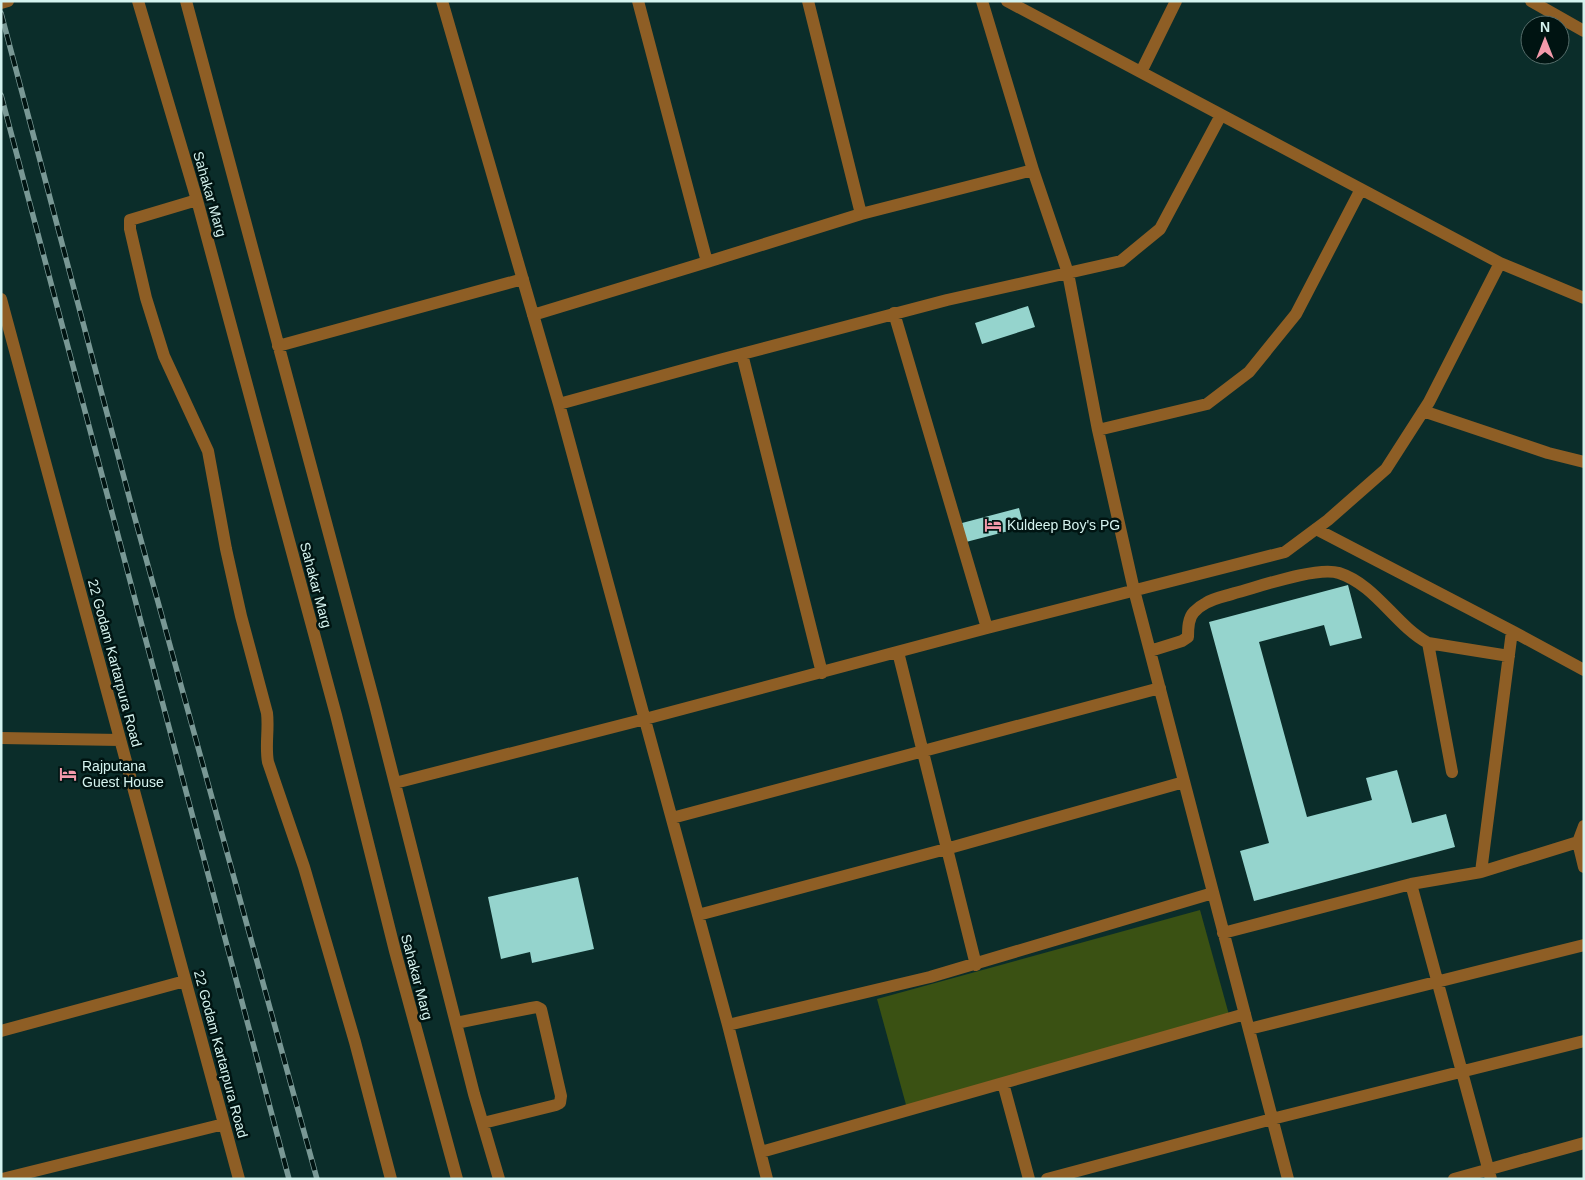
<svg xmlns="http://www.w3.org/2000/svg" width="1585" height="1180" viewBox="0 0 1585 1180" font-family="Helvetica,sans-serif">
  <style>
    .green { fill: #3a5113 }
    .building { fill: #95d4cd }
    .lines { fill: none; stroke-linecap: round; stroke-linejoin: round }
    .minor { stroke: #8e5e25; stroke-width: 12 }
    .rail-casing { stroke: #799895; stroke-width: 5.5 }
    .rail { stroke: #001412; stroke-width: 4; stroke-dasharray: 11; stroke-linecap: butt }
    .labels { text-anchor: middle; stroke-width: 5; stroke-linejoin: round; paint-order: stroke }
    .street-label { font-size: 14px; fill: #d5f3ef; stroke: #001412 }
    .poi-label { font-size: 14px; fill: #d5f3ef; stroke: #001412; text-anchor: start }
  </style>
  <rect width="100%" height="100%" fill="#0b2d2a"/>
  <path class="green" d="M1200,910L1231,1022L908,1112L877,999Z"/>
  <path class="building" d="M1028,306L1035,327L982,344L975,323Z
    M1019,508L1024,527L966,542L962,523Z
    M1348,585L1362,638L1330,646L1324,625L1259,642L1307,817L1372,800L1366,778L1397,770L1412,823L1446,814L1455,847L1254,901L1240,851L1269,843L1209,622Z
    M578,877L594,949L532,963L530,952L501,959L488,897Z"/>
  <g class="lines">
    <path class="minor" d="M138,1L197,200L336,715L395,951L457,1179
      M186,1L375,705L474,1094L499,1179
      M442,1L559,404L728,1025L767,1179
      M638,1L707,262L861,214L808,1
      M1007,1L1500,263L1584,298
      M1531,1L1584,31
      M1,3L8,1
      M1141,72L1176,1
      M1033,170L1068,273L1098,430
      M197,200L130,220V229L146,298L164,356L208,451L226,549L241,616L267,713C269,729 265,746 268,762L304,867L355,1042L391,1179
      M861,214L1033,170L982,1
      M1,299L239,1179
      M894,313L987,628
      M533,315L707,262
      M278,346L523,279
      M742,354L822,673
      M559,404L723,359L947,300L1121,261L1160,229L1221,115
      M1423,411L1548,453L1584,462
      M1316,529L1512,631L1584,670
      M1428,643L1452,772
      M1150,651L1182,641L1188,637C1188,629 1188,618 1194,612C1197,609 1202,605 1206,603C1214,598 1226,596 1235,593C1258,587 1317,566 1339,573C1376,585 1395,625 1428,643L1509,656
      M898,652L976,965
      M1,738L120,740
      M395,783L645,719L987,628L1285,552L1328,520L1386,469L1429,402L1500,263
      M672,818L1160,688
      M1578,842L1584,867
      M1481,872L1512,631
      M1411,884L1491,1179
      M698,915L946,849L1184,782
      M1223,933L1411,884L1481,872L1578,842L1584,826
      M456,1023L531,1008L537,1007L541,1009L561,1096L560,1103L556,1105L483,1123
      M728,1025L930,977L1213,893
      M1249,1029L1584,945
      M1,1031L185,981
      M1003,1083L1029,1179
      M761,1152L1245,1014
      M2,1179L224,1124
      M1047,1179L1272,1119L1584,1041
      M1288,1179L1134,590L1098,430L1207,404L1249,372L1296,314L1361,189
      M1454,1179L1584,1143"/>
    <g class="rail-casing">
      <path id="rail" d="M1,13L131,504L317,1179
        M1,95L289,1179"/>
    </g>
    <use href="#rail" class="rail"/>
  </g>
  <defs>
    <g id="hotel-bare" transform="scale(1.35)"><path d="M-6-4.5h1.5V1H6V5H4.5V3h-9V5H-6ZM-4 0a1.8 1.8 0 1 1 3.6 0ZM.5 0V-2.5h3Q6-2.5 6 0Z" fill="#f39aab" stroke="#001412" stroke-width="2.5" paint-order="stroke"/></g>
  </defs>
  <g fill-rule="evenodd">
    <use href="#hotel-bare" x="993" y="525"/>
    <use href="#hotel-bare" x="68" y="774"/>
  </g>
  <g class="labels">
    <g class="street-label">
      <text transform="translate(210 194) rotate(74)" y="5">Sahakar Marg</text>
      <text transform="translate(316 585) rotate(75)" y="5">Sahakar Marg</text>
      <text transform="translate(115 663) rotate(75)" y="5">22 Godam Kartarpura Road</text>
      <text transform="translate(417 977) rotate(75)" y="5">Sahakar Marg</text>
      <text transform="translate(221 1054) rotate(75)" y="5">22 Godam Kartarpura Road</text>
    </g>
    <g class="poi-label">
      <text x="1007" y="530">Kuldeep Boy's PG</text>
      <text x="82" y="771">Rajputana<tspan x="82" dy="16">Guest House</tspan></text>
    </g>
  </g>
  <rect width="1585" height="1180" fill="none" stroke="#d5f3ef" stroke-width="5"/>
  <g transform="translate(1545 40)"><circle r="24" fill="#001412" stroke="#556d6a"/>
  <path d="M0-4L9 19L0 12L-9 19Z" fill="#f39aab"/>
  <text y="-8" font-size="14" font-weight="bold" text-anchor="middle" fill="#d5f3ef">N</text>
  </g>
</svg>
